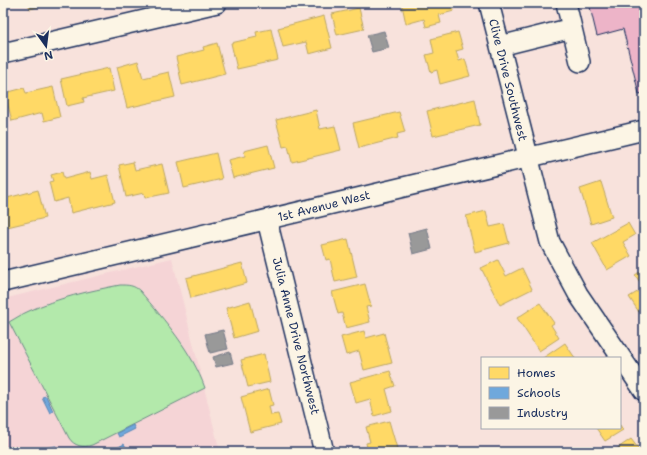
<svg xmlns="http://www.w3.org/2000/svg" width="647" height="455" viewBox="0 0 647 455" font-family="'Shantell Sans',sans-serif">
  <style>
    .built { fill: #f5d4d6 }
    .green { fill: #b3e9ab; stroke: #678c84 }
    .homes { fill: #ffd966; stroke: #bba664 }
    .schools { fill: #6fa8dc; stroke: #5684b6 }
    .industry { fill: #999; stroke: #737987 }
    .building { fill: #edb4c8; stroke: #1b2f5e }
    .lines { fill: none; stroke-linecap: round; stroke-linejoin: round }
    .minor-casing { stroke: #1b2f5e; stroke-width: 22 }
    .minor { stroke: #fcf5e5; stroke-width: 19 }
    .labels { text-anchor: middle; stroke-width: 4; stroke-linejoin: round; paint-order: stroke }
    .street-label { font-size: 12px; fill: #1b2f5e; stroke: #fcf5e5 }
  </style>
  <rect width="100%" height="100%" fill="#f8e2dc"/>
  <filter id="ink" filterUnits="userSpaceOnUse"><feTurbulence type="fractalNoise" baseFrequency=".025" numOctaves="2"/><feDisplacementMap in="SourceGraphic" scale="8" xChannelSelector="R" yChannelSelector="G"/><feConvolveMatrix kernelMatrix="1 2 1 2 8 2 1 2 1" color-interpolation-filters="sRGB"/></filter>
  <g filter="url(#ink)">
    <path class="built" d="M172,258L220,452H3V299Z"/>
    <path class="green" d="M120,285C128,285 134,285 140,291C165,321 192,351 205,388L92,445C83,448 74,446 69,438L9,322C16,318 22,314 29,311C57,298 89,291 120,285Z"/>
    <path class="homes" d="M3,3H4L7,14L3,15Z
      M28,3H54L30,9Z
      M412,3H452L454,11L439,15L441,23L426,27L424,19L406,24L402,5Z
      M359,8L364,29L337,35L332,14Z
      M324,16L332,48L309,54L306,42L283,47L278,28Z
      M271,29L278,60L237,69L231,43L257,37L256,32Z
      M458,32L463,49L456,51L459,61L465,59L470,76L440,84L437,70L431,72L426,55L434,53L431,39Z
      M217,43L225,74L182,85L176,57L204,50L203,47Z
      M138,61L143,78L169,72L175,97L127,108L117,67Z
      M109,68L114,91L83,98L84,102L67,106L61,79Z
      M53,87L60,117L44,121L42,113L12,121L5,93L24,88L26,93Z
      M475,99L480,125L433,136L427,111Z
      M316,110L320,129L335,126L341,150L292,162L288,146L283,147L276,120Z
      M399,112L405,132L397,134L398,138L359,148L353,123Z
      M268,145L274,168L233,178L228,160L245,156L244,151Z
      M216,153L222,179L184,188L178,162Z
      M133,162L135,170L162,164L169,193L145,198L144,193L126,197L119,165Z
      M62,172L64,179L90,172L92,179L108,175L115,202L71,213L68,198L54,202L49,182L53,181L51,175Z
      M601,182L612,217L591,224L580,189Z
      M38,190L45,218L3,228V199Z
      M486,211L490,227L504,224L509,243L475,252L466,216Z
      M628,223L635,235L623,242L631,256L607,270L592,243Z
      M348,239L357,277L335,282L330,259L326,260L322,245Z
      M498,260L506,276L522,268L532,289L500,305L481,268Z
      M242,263L247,283L191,298L186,278Z
      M644,269V313L641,315L629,297L644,288L635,275Z
      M365,284L371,306L366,307L370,322L346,328L342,313L338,314L332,292Z
      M250,301L258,331L234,338L226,308Z
      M540,303L554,323L551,325L559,338L539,351L517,318Z
      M364,331L366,338L384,333L392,363L364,370L359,351L346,355L341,337Z
      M565,343L575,358H543Z
      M264,354L270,382L248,387L241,360Z
      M390,371L395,386L386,389L392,411L374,416L370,399L356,403L350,382Z
      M269,389L273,405L269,406L271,415L278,414L281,424L250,432L241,397Z
      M389,421L398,452H368L366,443L370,442L366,427Z
      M620,425L623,430L605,441L596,428H620Z
      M631,439L641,452H612Z"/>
    <path class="schools" d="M46,396L53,411L50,413L42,397Z
      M133,425L135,429L119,437L117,433Z
      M124,444L129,452H117L115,449Z
      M56,446L57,452H20Z"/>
    <path class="industry" d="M384,31L389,48L372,52L367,35Z
      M427,228L432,249L413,254L408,233Z
      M223,330L228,349L210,353L205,334Z
      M230,352L233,363L216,367L213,357Z"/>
    <path class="building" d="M589,3H644V93L639,94L623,29L597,36Z"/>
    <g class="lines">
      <g class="minor-casing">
        <path id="minor" d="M489,3L550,242L578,294L644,391
          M566,3L580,62
          M500,46L572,28
          M3,53L217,3
          M267,220L324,452
          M3,282L644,130"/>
      </g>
      <use href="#minor" class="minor"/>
    </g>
  </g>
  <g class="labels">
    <g class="street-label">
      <text transform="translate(508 80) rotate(76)" y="4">Clive Drive Southwest</text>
      <text transform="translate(324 206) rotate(-14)" y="4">1st Avenue West</text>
      <text transform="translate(296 336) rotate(76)" y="4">Julia Anne Drive Northwest</text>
    </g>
  </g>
  <rect width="647" height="455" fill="none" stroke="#fcf5e5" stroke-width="16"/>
  <rect x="8" y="8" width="631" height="439" fill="none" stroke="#1b2f5e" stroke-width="1.5" filter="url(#ink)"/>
  <rect x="481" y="357" width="140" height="72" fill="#fcf5e5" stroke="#a2a6af"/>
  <rect x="489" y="367" width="20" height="12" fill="#ffd966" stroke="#a2a6af"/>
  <text x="517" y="377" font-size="12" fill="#1b2f5e">Homes</text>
  <rect x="489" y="387" width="20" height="12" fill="#6fa8dc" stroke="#a2a6af"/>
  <text x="517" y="397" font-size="12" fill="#1b2f5e">Schools</text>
  <rect x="489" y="407" width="20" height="12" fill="#999999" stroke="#a2a6af"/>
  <text x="517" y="417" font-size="12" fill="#1b2f5e">Industry</text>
  <g transform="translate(46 46) rotate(166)" stroke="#fcf5e5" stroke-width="3" paint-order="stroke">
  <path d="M0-3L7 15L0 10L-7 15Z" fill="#1b2f5e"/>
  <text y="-6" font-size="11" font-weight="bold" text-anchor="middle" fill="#1b2f5e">N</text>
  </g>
</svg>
